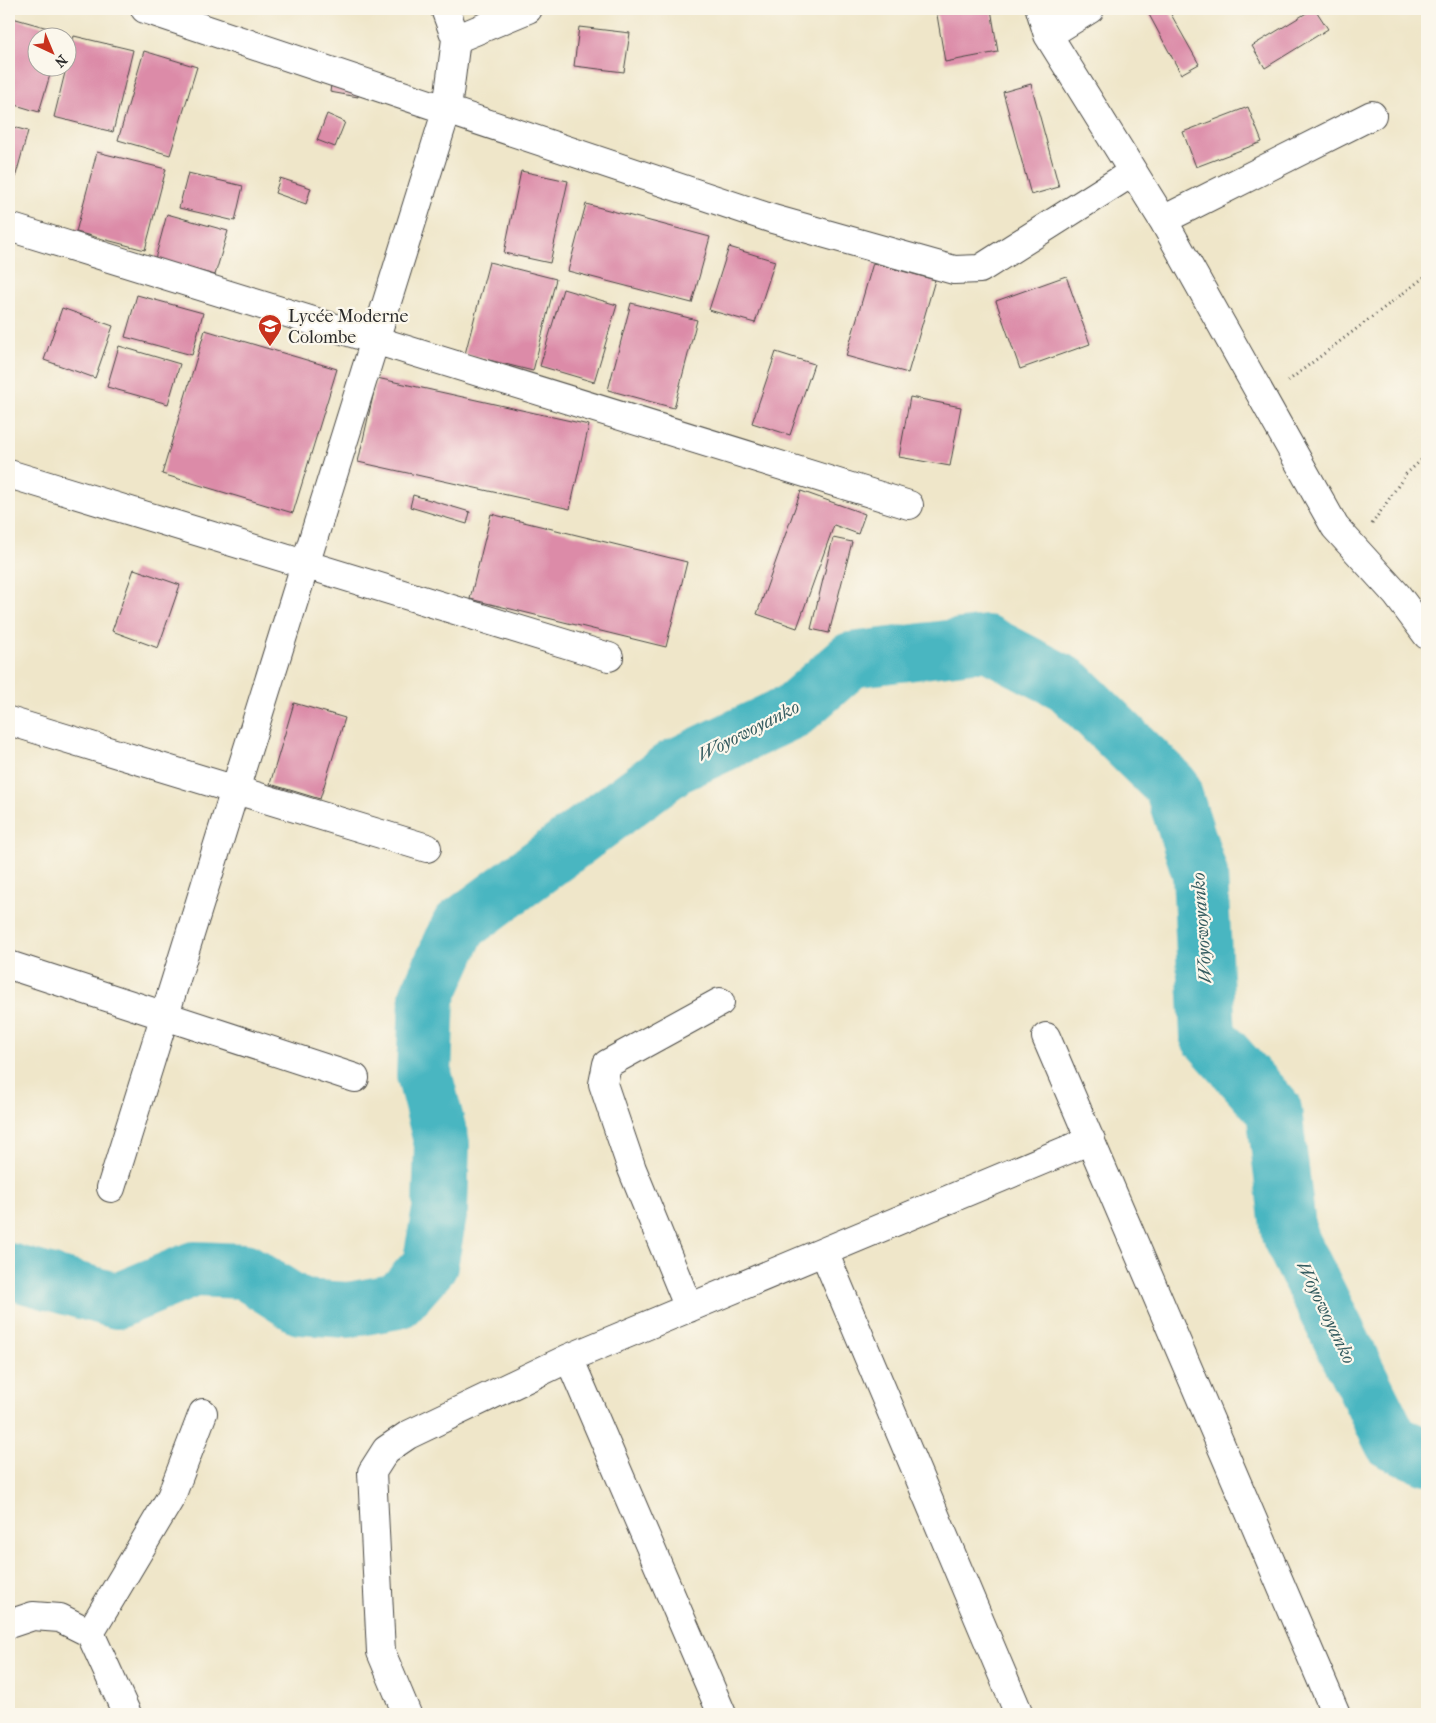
<svg xmlns="http://www.w3.org/2000/svg" width="1436" height="1723" viewBox="0 0 1436 1723" font-family="'IM FELL French Canon',serif">
  <style>
    .lines { fill: none; stroke-linecap: round; stroke-linejoin: round }
    .river { stroke: #48b6c1; stroke-width: 56 }
    .building { fill: #dc8ba8 }
    .street-casing { stroke: #484743; stroke-width: 30 }
    .path { stroke: #484743; stroke-width: 3; stroke-dasharray: 1 4; stroke-linecap: butt }
    .street { stroke: #fff; stroke-width: 28 }
    .labels { text-anchor: middle; stroke-width: 4.5; stroke-linejoin: round; paint-order: stroke }
    .poi-label { font-size: 18px; fill: #2b2b2b; stroke: #fbf7ec; text-anchor: start }
    .water-label { font-size: 19px; font-style: italic; fill: #355c60; stroke: #fbf7ec }
  </style>
  <rect width="100%" height="100%" fill="#fbf7ec"/>
  <filter id="ink" filterUnits="userSpaceOnUse"><feTurbulence type="fractalNoise" baseFrequency=".02" numOctaves="2"/><feDisplacementMap in="SourceGraphic" scale="10" xChannelSelector="R" yChannelSelector="G"/><feConvolveMatrix kernelMatrix="1 2 1 2 8 2 1 2 1" color-interpolation-filters="sRGB"/></filter>
  <filter id="wash" filterUnits="userSpaceOnUse"><feTurbulence type="fractalNoise" baseFrequency=".0096" numOctaves="4" result="noise"/><feDisplacementMap in="SourceGraphic" scale="20" xChannelSelector="R" yChannelSelector="G"/><feGaussianBlur stdDeviation="1.12" result="paint"/><feColorMatrix in="noise" values="0 0 0 0 0 0 0 0 0 0 0 0 0 0 0 0 0 1.4 0 .05"/><feComposite in="paint" operator="in"/></filter>
  <g filter="url(#wash)">
    <rect width="100%" height="100%" fill="#efe6c9"/>
    <g class="lines">
      <path class="river" d="M9,1271L117,1301L194,1269L244,1271L301,1307L348,1310L398,1301L430,1265L440,1210L442,1144L424,1074L427,997L459,926L674,767L793,711L851,660L987,643L1068,685L1172,787L1200,874L1208,1036L1274,1110L1289,1235L1392,1442L1427,1457"/>
    </g>
    <g id="blocks">
      <path class="building" d="M936,9H991L998,52L945,62Z
        M1146,9H1168L1199,64L1181,74Z
        M1313,9H1315L1328,29L1265,68L1252,46Z
        M9,17L62,32L61,38H38V68H52L39,112L9,103Z
        M579,27L630,33L624,72L574,66Z
        M74,36L133,50L113,132L54,117Z
        M144,51L197,67L170,155L118,140Z
        M1031,84L1059,187L1031,195L1003,92Z
        M331,85L359,89L358,97L330,92Z
        M1248,107L1262,142L1196,167L1183,132Z
        M327,114L345,122L335,147L317,140Z
        M9,126L28,131L11,193L9,192Z
        M97,152L166,169L145,250L76,232Z
        M521,171L568,181L550,263L504,253Z
        M188,173L243,186L235,221L179,208Z
        M280,178L311,188L306,204L275,193Z
        M586,204L710,237L692,303L568,271Z
        M167,214L228,231L215,275L155,259Z
        M729,247L775,261L755,323L709,310Z
        M489,262L556,279L533,371L465,354Z
        M873,263L935,280L908,373L846,356Z
        M1066,276L1090,344L1020,369L996,301Z
        M563,289L617,305L594,382L540,366Z
        M137,295L203,313L192,355L125,337Z
        M631,303L697,320L674,408L608,390Z
        M62,308L113,326L95,378L44,360Z
        M205,330L337,369L293,513L162,474Z
        M119,346L180,364L168,404L107,387Z
        M776,352L814,364L790,435L752,423Z
        M377,378L589,425L570,509L358,462Z
        M910,397L961,407L950,466L899,457Z
        M801,491L865,514L858,534L834,525L797,628L757,614Z
        M413,495L470,512L467,524L410,507Z
        M491,514L687,562L666,647L470,599Z
        M833,538L852,542L829,633L811,629Z
        M134,569L180,585L158,648L112,631Z
        M294,703L345,718L320,799L270,784Z"/>
    </g>
  </g>
  <g filter="url(#ink)">
    <use href="#blocks" fill-opacity="0" stroke="#484743" stroke-width="1"/>
    <g class="lines">
      <g class="street-casing">
        <path id="street" d="M145,9L773,219L954,270L980,269L1133,172
          M1040,9L1048,35L1163,220L1335,527L1397,595L1427,635
          M1048,35L1090,9
          M456,39L528,9
          M1163,220L1372,115
          M9,227L909,505
          M9,474L609,657
          M9,721L427,848
          M9,965L355,1078
          M1046,1037L1336,1714
          M111,1188L447,109L456,39L445,9
          M824,1252L1019,1714
          M689,1308L632,1169L603,1084L607,1064L720,1002
          M569,1358L722,1714
          M9,1624L33,1616L60,1618L90,1633L127,1714
          M90,1633L171,1497L203,1413
          M407,1714L381,1652L372,1472L386,1450L408,1435L569,1358L1091,1140"/>
      </g>
      <path class="path" d="M1288,381L1427,275
        M1372,524L1406,474L1427,455"/>
      <use href="#street" class="street"/>
    </g>
  </g>
  <defs>
    <g id="school-pin" transform="scale(1.25)"><path d="M0 17L-7.5 6A9.5 9.5 0 1 1 7.5 6Z" fill="#c8321e" stroke="#fbf7ec"/><path d="M0-5L7-2L0 1L-7-2ZM-4 1L0 2.5L4 1V4Q0 6-4 4Z" fill="#fff"/></g>
  </defs>
  <g fill-rule="evenodd">
    <use href="#school-pin" x="270" y="326"/>
  </g>
  <g class="labels">
    <g class="poi-label">
      <text x="288" y="322">Lycée Moderne<tspan x="288" dy="21">Colombe</tspan></text>
    </g>
    <g class="water-label">
      <text transform="translate(748 730) rotate(-27)" y="7">Woyowoyanko</text>
      <text transform="translate(1201 928) rotate(-94)" y="7">Woyowoyanko</text>
      <text transform="translate(1327 1312) rotate(64)" y="7">Woyowoyanko</text>
    </g>
  </g>
  <rect width="1436" height="1723" fill="none" stroke="#fbf7ec" stroke-width="30"/>
  <g transform="translate(52 52) rotate(136)"><circle r="24" fill="#fbf7ec" stroke="#a8a59f"/>
  <path d="M0-4L9 19L0 12L-9 19Z" fill="#c8321e"/>
  <text y="-8" font-size="14" font-weight="bold" text-anchor="middle" fill="#2b2b2b">N</text>
  </g>
</svg>
